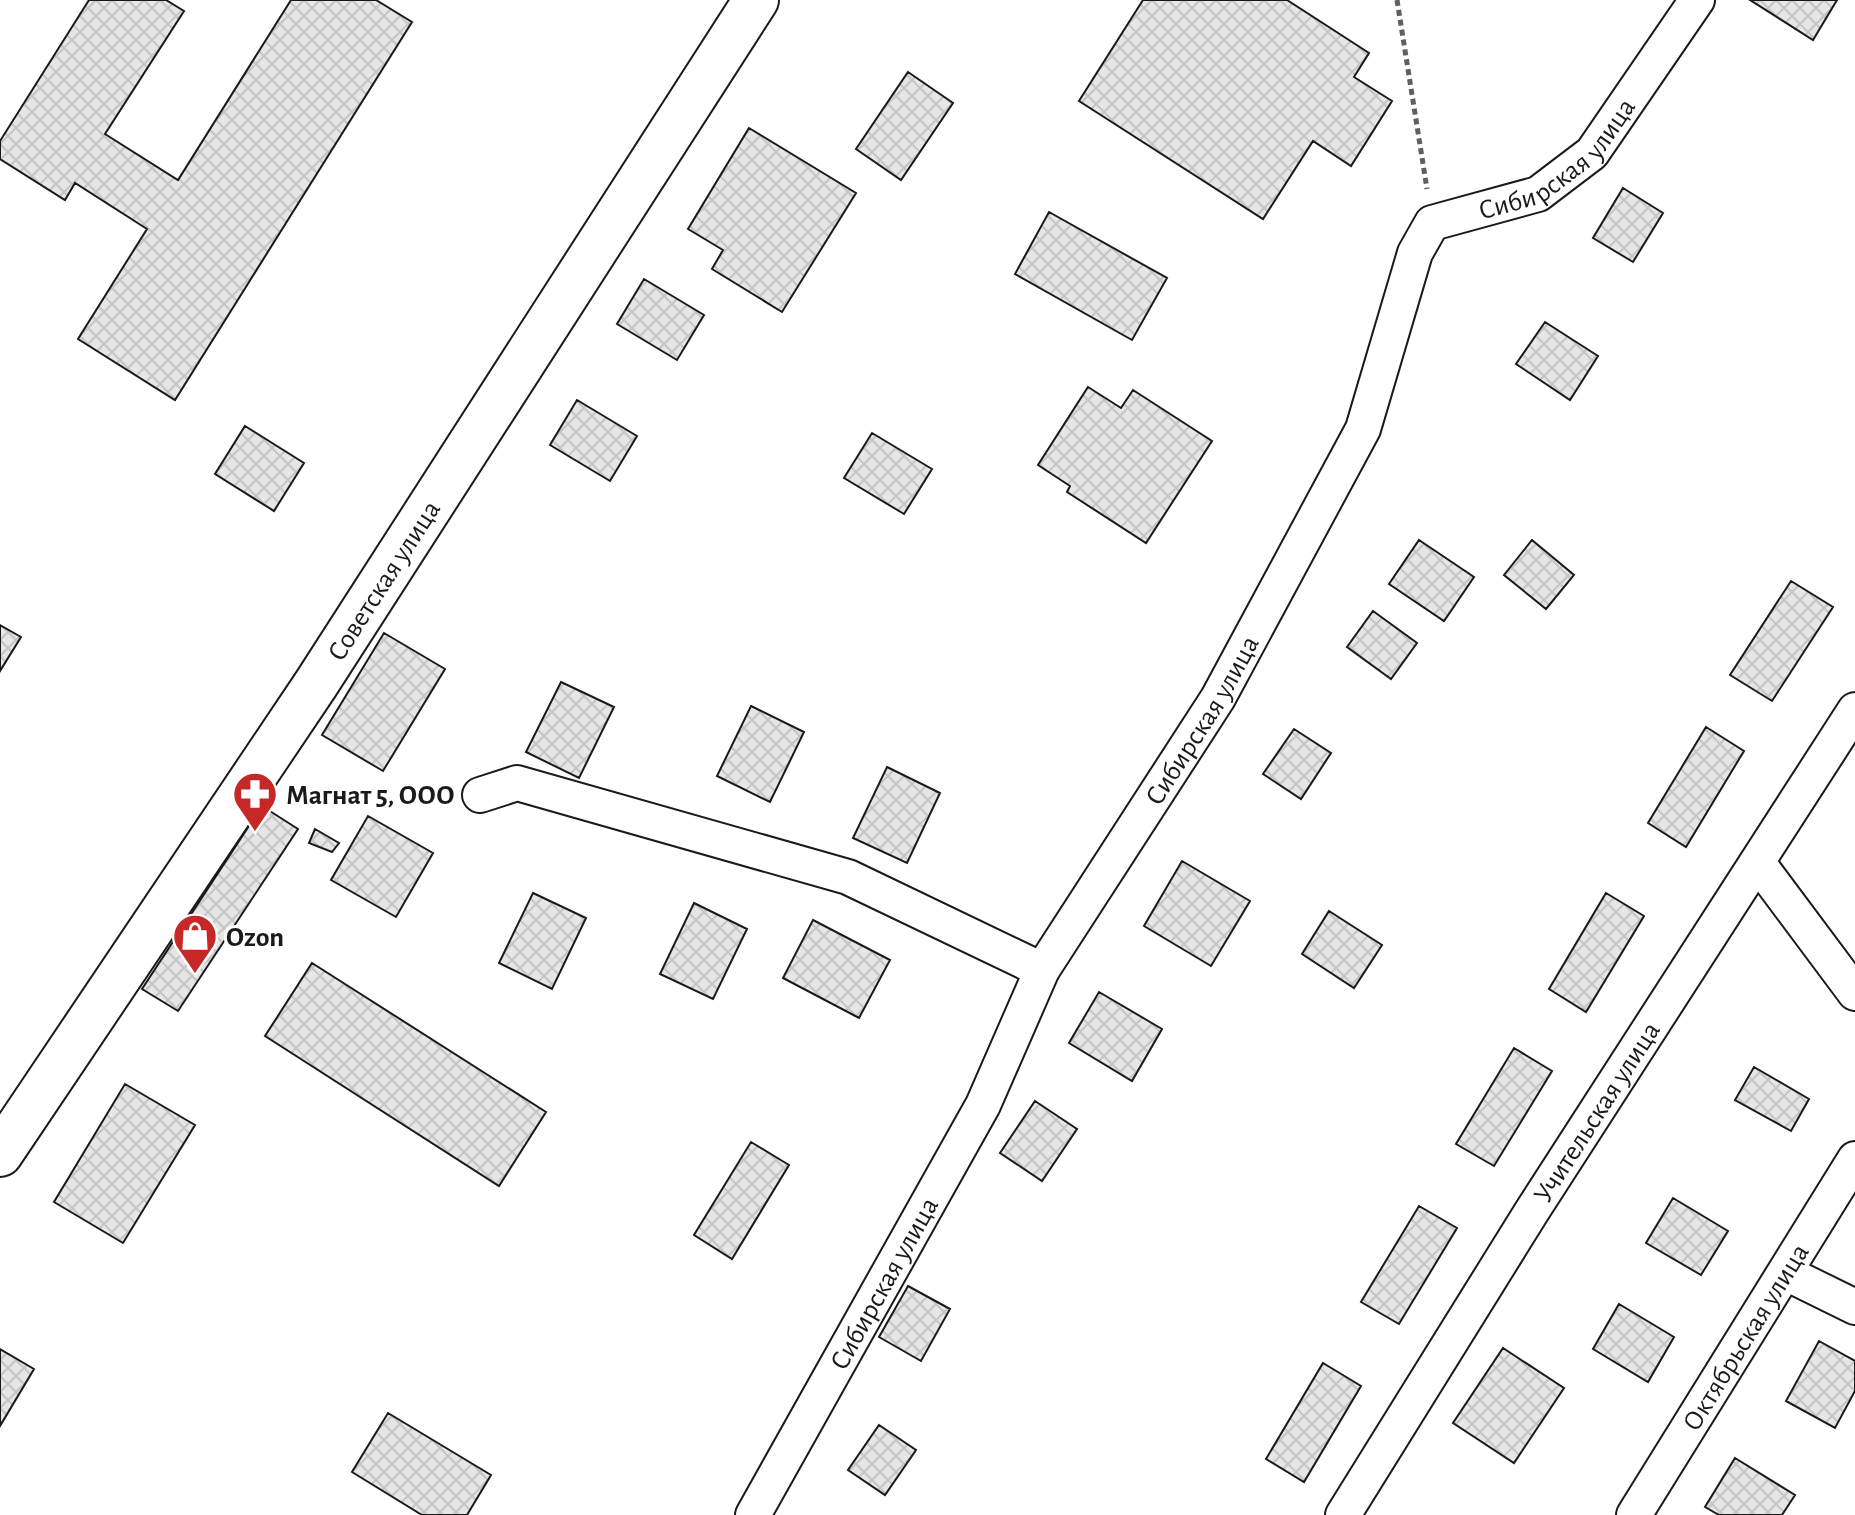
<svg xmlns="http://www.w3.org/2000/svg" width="1855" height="1515" viewBox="0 0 1855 1515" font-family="'Alegreya Sans',sans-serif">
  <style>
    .building { fill: url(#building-cross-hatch); stroke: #1a1a1a; stroke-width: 2 }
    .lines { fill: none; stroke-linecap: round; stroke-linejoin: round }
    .street-casing { stroke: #1a1a1a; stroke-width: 38 }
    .secondary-casing { stroke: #1a1a1a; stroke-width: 48 }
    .path { stroke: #5f5f5f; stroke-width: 5; stroke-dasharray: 6 4; stroke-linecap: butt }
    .street { stroke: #fff; stroke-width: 34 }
    .secondary { stroke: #fff; stroke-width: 44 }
    .labels { text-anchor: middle; stroke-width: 6; stroke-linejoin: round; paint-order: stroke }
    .street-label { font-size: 28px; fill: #1a1a1a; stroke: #fff }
    .poi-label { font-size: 28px; font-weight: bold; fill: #1a1a1a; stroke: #fff; text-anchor: start }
  </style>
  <defs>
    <pattern id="building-cross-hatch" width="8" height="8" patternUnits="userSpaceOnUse" patternTransform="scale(2)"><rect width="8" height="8" fill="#e6e6e6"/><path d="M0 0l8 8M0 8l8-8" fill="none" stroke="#c5c5c5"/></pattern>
  </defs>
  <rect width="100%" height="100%" fill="#fff"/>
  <path class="building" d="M89,0H166L184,11L105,134L178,180L291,0H376L412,22L175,400L78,339L147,229L75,183L65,200L0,159V141Z
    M1143,0H1287L1369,53L1354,77L1392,101L1351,166L1313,141L1263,219L1079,101Z
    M1750,0H1837L1813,40Z
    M908,72L953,103L901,180L856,149Z
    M749,128L856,193L782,312L712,269L723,250L688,229Z
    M1623,188L1663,213L1633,262L1593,238Z
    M1049,212L1167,278L1132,340L1015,274Z
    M644,279L704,315L677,360L617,324Z
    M1545,322L1598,356L1570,400L1516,364Z
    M1088,387L1121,408L1133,390L1212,441L1146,543L1067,492L1070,486L1038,465Z
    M577,400L637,436L610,481L550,445Z
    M245,426L304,463L274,511L215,474Z
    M872,433L932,469L904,514L844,478Z
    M1419,540L1474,577L1444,621L1389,584Z
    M1532,540L1574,575L1546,609L1504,575Z
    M1791,581L1833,607L1772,701L1730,675Z
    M1373,611L1417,643L1391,679L1347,647Z
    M0,625L21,637L0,671Z
    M384,633L445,669L383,771L322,735Z
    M561,682L614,707L579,778L526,752Z
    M751,706L804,732L770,802L717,776Z
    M1706,727L1744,751L1686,847L1648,823Z
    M1294,729L1331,753L1301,799L1263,774Z
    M887,767L940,793L907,863L853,838Z
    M262,806L298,829L178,1011L142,989Z
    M368,816L433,853L396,917L331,880Z
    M315,829L339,843L332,852L309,843Z
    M1182,861L1250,901L1211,966L1144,926Z
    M533,893L586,918L552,989L499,963Z
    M1606,893L1644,916L1586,1012L1549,989Z
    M694,903L747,929L713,999L660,974Z
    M1329,911L1382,945L1354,988L1302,954Z
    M813,920L890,960L859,1018L783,978Z
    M312,963L546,1112L499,1186L265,1036Z
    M1099,992L1162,1029L1132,1081L1069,1043Z
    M1514,1048L1552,1071L1494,1166L1456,1144Z
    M1754,1067L1809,1099L1791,1131L1735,1100Z
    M125,1084L195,1125L123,1243L54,1202Z
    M1035,1101L1077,1129L1042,1181L1000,1153Z
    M751,1142L789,1165L732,1259L694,1235Z
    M1673,1198L1728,1231L1701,1275L1646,1243Z
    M1419,1206L1457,1228L1399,1324L1361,1302Z
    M908,1286L950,1309L921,1361L879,1337Z
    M1619,1304L1674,1337L1648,1382L1593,1349Z
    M1819,1341L1855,1361V1391L1835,1428L1786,1401Z
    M1503,1348L1564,1388L1514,1463L1453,1423Z
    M0,1349L34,1369L0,1426Z
    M1323,1363L1361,1386L1304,1482L1266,1459Z
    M388,1413L491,1475L467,1515H422L352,1472Z
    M879,1425L916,1450L885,1495L848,1470Z
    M1735,1458L1795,1495L1782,1515H1719L1705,1507Z"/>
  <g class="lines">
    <g class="street-casing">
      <g id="street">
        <path d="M480,795L517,783L848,877L1042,970"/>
        <path d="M1758,863L1855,993"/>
        <path d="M1786,1273L1855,1307"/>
        <path id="s1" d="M753,1515L983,1105L1042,970L1218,698L1363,429L1415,253L1432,223L1538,194L1592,153L1697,0"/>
        <path id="s2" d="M1343,1515L1532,1211L1855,710"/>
        <path id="s3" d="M1634,1515L1855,1159"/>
      </g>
    </g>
    <g class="secondary-casing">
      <g id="secondary">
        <path id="s4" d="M0,1154L316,684L756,0"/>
      </g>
    </g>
    <path class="path" d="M1397,0L1427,189"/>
    <use href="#street" class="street"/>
    <use href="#secondary" class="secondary"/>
  </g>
  <defs>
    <g id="pharmacy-pin" transform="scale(2.3)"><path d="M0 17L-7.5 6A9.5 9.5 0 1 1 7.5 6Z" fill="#c62828" stroke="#fff"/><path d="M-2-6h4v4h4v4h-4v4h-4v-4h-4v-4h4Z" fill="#fff"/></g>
    <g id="shop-pin" transform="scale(2.3)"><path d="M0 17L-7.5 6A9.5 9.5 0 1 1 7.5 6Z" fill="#c62828" stroke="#fff"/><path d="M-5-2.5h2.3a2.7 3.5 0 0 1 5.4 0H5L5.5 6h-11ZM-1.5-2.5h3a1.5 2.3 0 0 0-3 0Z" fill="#fff"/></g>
  </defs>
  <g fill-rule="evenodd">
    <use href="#pharmacy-pin" x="255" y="794"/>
    <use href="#shop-pin" x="195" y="936"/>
  </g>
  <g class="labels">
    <g class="street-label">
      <text dy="10" stroke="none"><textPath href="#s1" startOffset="1610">Сибирская улица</textPath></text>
      <text dy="10" stroke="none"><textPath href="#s4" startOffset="690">Советская улица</textPath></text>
      <text dy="10" stroke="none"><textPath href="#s1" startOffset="914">Сибирская улица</textPath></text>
      <text dy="10" stroke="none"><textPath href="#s2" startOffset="476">Учительская улица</textPath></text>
      <text dy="10" stroke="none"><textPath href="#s1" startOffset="266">Сибирская улица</textPath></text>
      <text dy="10" stroke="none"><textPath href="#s3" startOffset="210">Октябрьская улица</textPath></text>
    </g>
    <g class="poi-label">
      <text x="286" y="804">Магнат 5, ООО</text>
      <text x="226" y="946">Ozon</text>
    </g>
  </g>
</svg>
